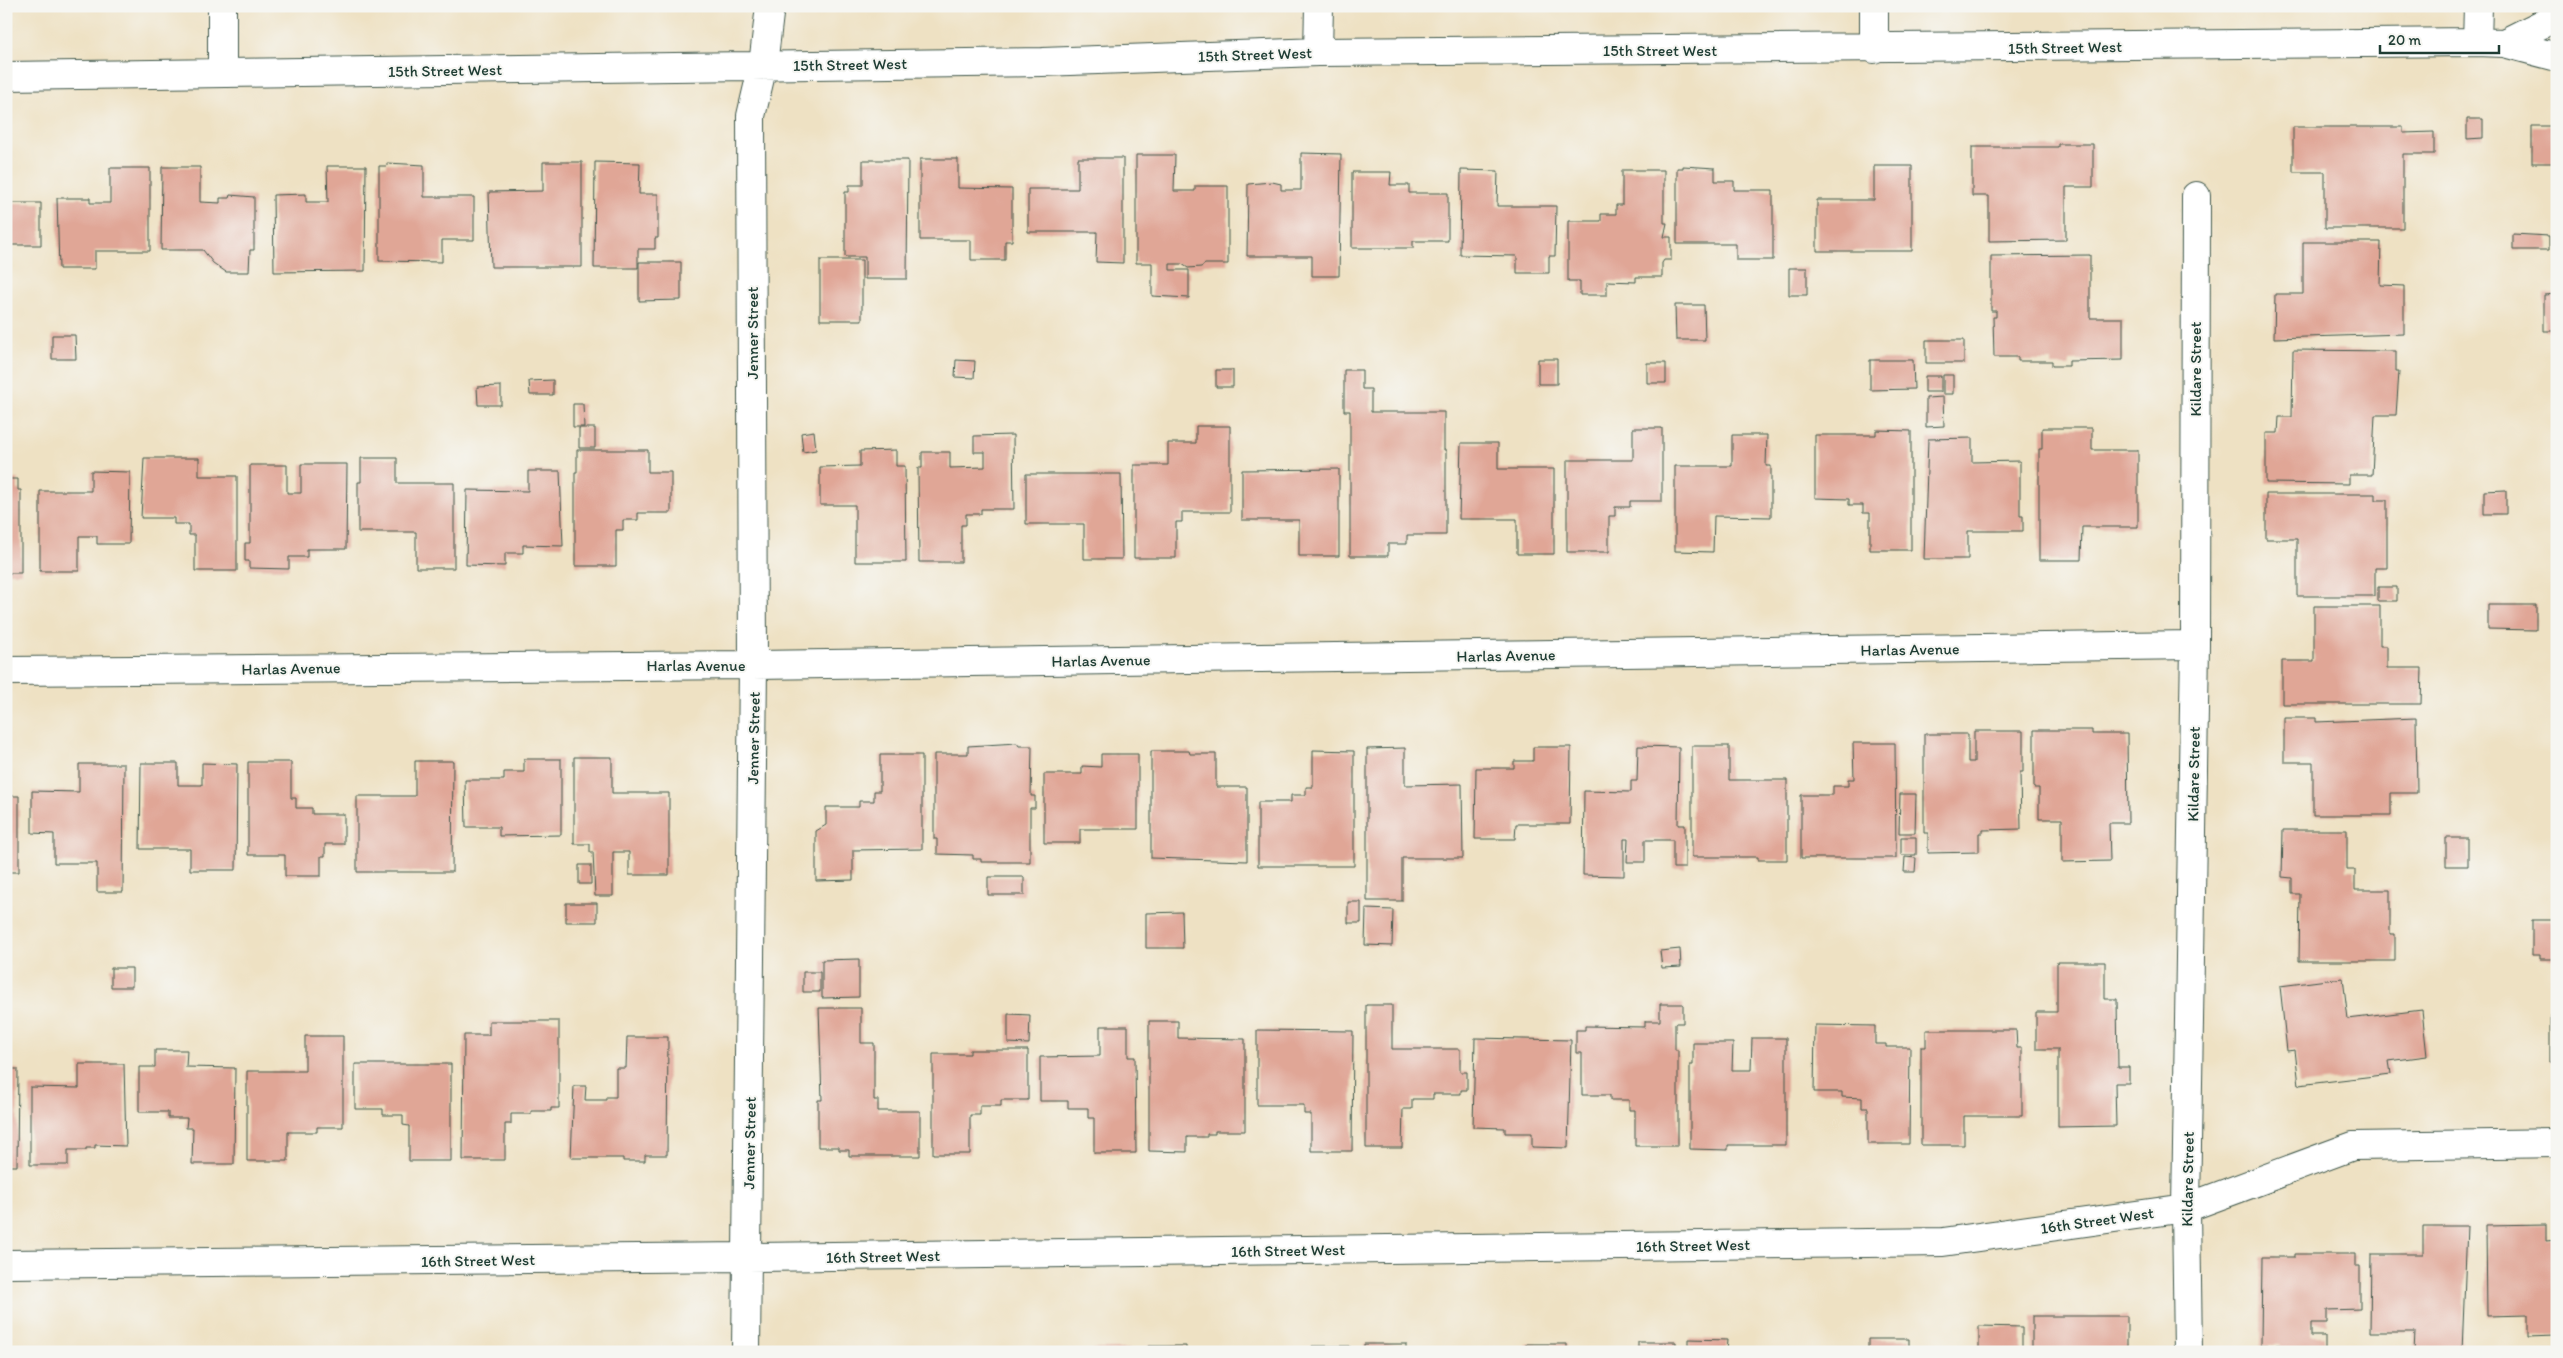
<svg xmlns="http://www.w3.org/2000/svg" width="2563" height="1358" viewBox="0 0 2563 1358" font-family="Itim,sans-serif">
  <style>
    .building { fill: #e0a696 }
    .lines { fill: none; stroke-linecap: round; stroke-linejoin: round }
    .minor-casing { stroke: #3e5649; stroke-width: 30 }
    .minor { stroke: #fff; stroke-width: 28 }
    .labels { text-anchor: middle; stroke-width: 4; stroke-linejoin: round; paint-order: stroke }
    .street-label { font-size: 16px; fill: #1f3d34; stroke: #f6f6f2 }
  </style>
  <rect width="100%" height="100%" fill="#f6f6f2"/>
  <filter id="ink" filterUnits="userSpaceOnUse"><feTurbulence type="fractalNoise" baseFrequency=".02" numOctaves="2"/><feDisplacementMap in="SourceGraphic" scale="10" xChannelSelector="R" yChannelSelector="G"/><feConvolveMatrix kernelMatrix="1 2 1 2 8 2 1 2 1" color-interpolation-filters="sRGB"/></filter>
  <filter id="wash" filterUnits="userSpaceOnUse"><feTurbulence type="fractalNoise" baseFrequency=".0096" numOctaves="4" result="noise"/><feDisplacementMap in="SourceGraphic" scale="20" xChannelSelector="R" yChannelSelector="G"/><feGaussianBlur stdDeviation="1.12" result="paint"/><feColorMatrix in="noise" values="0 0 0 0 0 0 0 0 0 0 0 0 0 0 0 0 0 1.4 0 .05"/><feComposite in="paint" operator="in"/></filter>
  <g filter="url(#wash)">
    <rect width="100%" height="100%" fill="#eee1c3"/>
    <g id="blocks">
      <path class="building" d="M2467,119H2483V138L2467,139Z
        M2532,126H2557V163H2532Z
        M2293,127H2403V133L2434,132V154H2403V228H2325V172H2293Z
        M2058,144H2093V187H2066V240L1989,241V196H1972V147H2058Z
        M1301,153L1341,154L1339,276H1312V256H1247L1248,184L1272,182L1281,184V190H1301Z
        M1136,155H1175L1174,191H1195V186H1228V264H1205L1201,267L1188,268L1182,264H1170V270H1189V298L1152,296V263H1136Z
        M1078,158H1123V263L1096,262L1097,232H1028V189H1078Z
        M920,159H958V188L1012,189V241H1005V260H971V240H920Z
        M863,160H908L907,279H865V257H845V192H849V185H863Z
        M543,162H582V267H491L489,192L543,191Z
        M595,162L640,163L639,194H658V238H655V249H638V268H594Z
        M387,163L424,165V197H474V240H442V262L379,261V166H387Z
        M327,166H366L365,271L274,272L273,195L306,194V202H328Z
        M1683,166L1715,168V181H1734V190H1773V260H1736V244H1677V168H1683Z
        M1874,166H1912V251H1817V200H1874Z
        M162,167H200V202L220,203V198H229L230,195L254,197V250H250L249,272H226L213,263L203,250H161Z
        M110,168H150V251H95V269H59L57,198H90V203H110Z
        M1461,170L1498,171L1497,206H1556L1555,256H1549V273H1517V256L1460,255Z
        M1622,170H1664V223H1667L1664,237H1671V260H1664L1662,263V277H1636V282L1607,281V295H1580V281H1568V221H1601V214H1616V205H1622Z
        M1352,172H1391L1390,185H1409V193H1448V241H1413V248H1352Z
        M6,203H41V245H9V268H6Z
        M2513,234L2549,236V250H2513Z
        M2303,242H2381L2380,285L2404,286V334L2274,338L2275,294H2303Z
        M2090,255V318H2123V360L2069,361V366H2052V361H2018V357H1994L1993,317H1996V311H1991V256Z
        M820,260H862V320H820Z
        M639,262H681V300L639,301Z
        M1789,268H1807V295H1789Z
        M2557,294V331H2544V295Z
        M1675,305H1704L1705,340H1676Z
        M52,335H75L76,359H52Z
        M1926,340H1964V363H1926Z
        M2293,350L2396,351V372H2399L2396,415H2375L2372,475H2349V484L2266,483V433H2278L2279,417H2292Z
        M1538,359H1557V384H1538Z
        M956,360L975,361L974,378L955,377Z
        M1870,360H1913L1914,389L1870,390Z
        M1647,363H1666V383H1647Z
        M1216,370H1233V387H1216Z
        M1344,370H1362V389H1371V412H1444V450H1446V535H1407V544H1388V556H1350V411H1344Z
        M1943,375H1953V394H1943Z
        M1925,376H1941V392H1925Z
        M553,380V395H530L529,381Z
        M501,386V405H478L477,387Z
        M1943,397L1944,426L1926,427V398Z
        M573,404H583L584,427H573Z
        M1196,426H1230V512H1182V522H1176V558H1134V465H1168V443H1196Z
        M579,428H595V448H579Z
        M1633,428H1662V501H1630V507H1615V516H1609V552H1567V460H1633Z
        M2042,428H2092V450H2138V527H2082L2081,560H2039V449H2042Z
        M1876,430L1911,431V550H1870V513H1863V505H1849V499L1815,498V435H1876Z
        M814,431L816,450L803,452L801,433Z
        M1013,435L1014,509H981V514H966V525H961V562H919L918,468H922V452H950V468L985,467V452H974V436Z
        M1732,435H1767L1766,466H1771V517L1714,516L1713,552L1675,551V466H1732Z
        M1972,438V462L2020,461V516H2023V531H1968V559H1924L1928,439Z
        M1461,443H1498V469H1554V554H1517V519H1459Z
        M577,450H648V472H671V513H638V520H623V530H616V566H575V472H577Z
        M896,450V466H905L906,562H855V505H820V467L860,466V451Z
        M144,458H199V476H237V571H195V535H189V524H174V518H141Z
        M361,458H397V483H454V568H416V532H358V482H361Z
        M301,464H347L346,549H307V557H289V569L249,568V561H245V543H250V465H287V493H301Z
        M1339,469V556H1299V520H1242V470Z
        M91,471L130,472L129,544H97V536H79V571H40V491H91Z
        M528,471H560L563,546L523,545V553H505V566L466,565L467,490L528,491Z
        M1026,474H1121L1122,559H1084V524H1026Z
        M6,479H18V490H21V573H6Z
        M2506,490V514H2484V491Z
        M2266,494H2375V500H2387V568H2375V596H2297V539H2266Z
        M2378,587H2397V601H2378Z
        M2488,605H2536V630L2488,629Z
        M2314,606H2380V646H2387V668H2422L2421,704H2282V661H2314Z
        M2284,718H2316V722L2416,718L2417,793H2391V815H2313V762H2284Z
        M2034,730H2092V734H2127L2128,823H2109L2110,861L2062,862V819H2039V788H2034Z
        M1974,731H2023V772H2020L2021,829L1983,830V833H1979V852L1928,853V833H1924V734H1968V762H1974Z
        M1017,743L1019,746H1032L1031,796H1035V808H1030V862H981V859H973V855L937,854V839H934V754H968V746Z
        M1853,743H1895L1896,858H1801V795H1833V786H1848V779H1854Z
        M1638,746L1679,747L1678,825H1685V868H1673V840H1645V862H1627L1628,839H1624V876L1583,875L1584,791L1631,792V781H1637Z
        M1692,746H1729V780H1787V860H1758V857H1692Z
        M1533,747H1571L1570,824H1516L1515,839H1475L1476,768H1514V761H1533Z
        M1405,748V785L1462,784L1463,858H1402V901H1367V749Z
        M1313,750L1354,751V866H1258V802H1291V795H1306V787H1313Z
        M1151,751H1189L1190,754H1216V787H1247V861L1151,858Z
        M1101,754H1138V829H1080V843H1044V774H1082V766L1101,767Z
        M880,755H922V849L853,850V880L816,881V831L826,825V807H859V801H874V791H880Z
        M574,757H612V793H669V875H629V852H613V896H595L593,852H590V844H574Z
        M524,759H561V835L499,836V827H466L465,780H504V772H524Z
        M415,761H453L452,872H357V796H415Z
        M248,762H291V798H296V808H312V814H344V844H325V856H321V876H285V855H248Z
        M141,763H178V785H202V763L237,764L236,870H190V849H140Z
        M79,764H124L123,892H97V863H54V834L32,833V791L79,792Z
        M1900,794H1916L1915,833H1899Z
        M6,796H19V872H6Z
        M2283,830H2347V870H2355V890H2390V934H2395V961H2299L2300,894H2292V878L2282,877Z
        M1901,837H1916V855H1901Z
        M2446,838H2468V866H2446Z
        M1905,857L1916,858L1915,872H1904Z
        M579,865H591V884H579Z
        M988,877H1024V895H988Z
        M1348,902H1361V923H1348Z
        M566,903H597V922H566Z
        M1366,909L1393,910L1392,946L1365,945Z
        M1182,912L1183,948H1146V913Z
        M2532,920H2557V959H2540V955H2532Z
        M1680,949L1681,967L1662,968L1660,951Z
        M859,959V997L822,998V960Z
        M2057,962H2105V999H2117L2118,1067H2129V1083H2115L2116,1126L2058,1127V1049H2036V1012H2057Z
        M111,968H132V987H111Z
        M803,972H820V992H803Z
        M2343,978L2348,1019L2422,1010L2427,1056L2389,1061L2391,1074L2299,1085L2295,1050L2287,1051L2280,986Z
        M1660,1004H1683V1023H1675V1050H1678V1146H1635V1110H1629V1100H1610V1095H1582V1053H1576V1030H1585V1026L1645,1027V1021H1660Z
        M1366,1005H1392V1049H1460V1072H1467V1090H1461V1094H1433V1099H1412V1109H1403L1402,1148H1366Z
        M819,1008H861V1043H874V1100H878V1111H920V1156H849V1150H839V1147H818V1100H822Z
        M1008,1014L1030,1015L1029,1044L1008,1043Z
        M2550,1015H2557V1062H2550Z
        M489,1021H559V1108H551V1111H531V1114H511V1124H505V1160H463L464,1035H489Z
        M1149,1021H1178V1038L1245,1039V1131H1215V1134H1207V1137H1187V1152L1149,1151Z
        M1815,1025L1875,1026V1044H1886V1047H1910L1909,1144H1868V1108H1862V1098L1842,1097V1092H1814Z
        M1100,1026H1128V1057H1135L1136,1153H1094V1118H1088V1108H1068V1101H1040V1057L1100,1056Z
        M1257,1030L1353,1031L1352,1151H1311V1114H1304V1105H1257Z
        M1926,1030H2016L2017,1048H2022V1116H1964V1145H1921V1047H1926Z
        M305,1036H343V1127H317V1132H288V1161H247V1071H305Z
        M627,1037H668L667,1155H645V1161H623V1158H571L574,1086H586L585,1100H606V1097H616V1068H626Z
        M1475,1038L1571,1040L1568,1148L1532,1147V1133H1505V1128L1473,1127Z
        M1752,1038H1786V1145H1728V1150L1690,1149V1065H1693V1043H1733L1732,1070H1751Z
        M155,1050H187L186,1067L235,1068L234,1164H192L193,1128H186L187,1118H168V1112H139V1067H155Z
        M970,1050H1028V1100H1001V1106H980V1115H970V1154H933V1054H970Z
        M79,1064H124L126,1146L95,1145V1148H86V1150H68V1165H30V1087L79,1088Z
        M355,1064H451V1161H409V1126L403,1125V1115H383V1109H355Z
        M6,1069H18L17,1166H6Z
        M2546,1225V1240L2557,1239V1335L2528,1336V1315L2487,1316L2486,1226Z
        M2423,1226H2467L2462,1352H2414L2415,1332H2370L2371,1254H2423Z
        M2295,1254H2355V1266H2360V1309L2327,1310V1323H2311V1336H2325V1352H2279L2280,1345H2261L2262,1257H2295Z
        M2032,1316H2127V1352H2032Z
        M1979,1326L2022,1327V1352H1979Z
        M1689,1339L1727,1340L1726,1352H1689Z
        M1868,1339H1909V1352H1868Z
        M1638,1342H1676V1352H1638Z
        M1364,1344H1406V1352H1364Z
        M1526,1344H1567V1352H1526Z
        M1148,1346H1186V1352H1148Z
        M1312,1346H1350V1352H1312Z
        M1093,1349H1134V1352H1093Z"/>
    </g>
  </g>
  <g filter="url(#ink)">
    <use href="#blocks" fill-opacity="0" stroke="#3e5649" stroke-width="1"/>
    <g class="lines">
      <g class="minor-casing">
        <path id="minor" d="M222,6V73
          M1874,6V49
          M2477,42L2478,6
          M2504,43L2552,19H2557
          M1318,52L1319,6
          M6,76L1042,62L1318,52L2477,42L2504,43L2557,57
          M6,671L753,665L2195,645
          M6,1264L748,1257L1943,1242L2186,1208L2353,1146L2557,1143
          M746,1352L753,665L751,116L763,65L770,6
          M2188,1352L2186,1208L2195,645L2196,196"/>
      </g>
      <use href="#minor" class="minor"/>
    </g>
  </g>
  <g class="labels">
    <g class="street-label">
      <text transform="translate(2065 47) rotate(-1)" y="6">15th Street West</text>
      <text x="1660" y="56">15th Street West</text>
      <text transform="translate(1255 54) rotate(-2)" y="6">15th Street West</text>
      <text transform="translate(850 64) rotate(-1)" y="6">15th Street West</text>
      <text transform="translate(445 70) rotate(-1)" y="6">15th Street West</text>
      <text transform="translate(752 333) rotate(-90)" y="6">Jenner Street</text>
      <text transform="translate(2195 369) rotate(-90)" y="6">Kildare Street</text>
      <text transform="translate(1910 649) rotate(-1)" y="6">Harlas Avenue</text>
      <text transform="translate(1506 655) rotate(-1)" y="6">Harlas Avenue</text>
      <text transform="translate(1101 660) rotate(-1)" y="6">Harlas Avenue</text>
      <text x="696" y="671">Harlas Avenue</text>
      <text transform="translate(291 668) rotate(-1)" y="6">Harlas Avenue</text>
      <text transform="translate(753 738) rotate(-89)" y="6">Jenner Street</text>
      <text transform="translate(2193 774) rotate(-89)" y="6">Kildare Street</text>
      <text transform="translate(749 1143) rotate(-89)" y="6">Jenner Street</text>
      <text transform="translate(2187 1179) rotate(-89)" y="6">Kildare Street</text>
      <text transform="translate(2097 1220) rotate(-8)" y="6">16th Street West</text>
      <text transform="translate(1693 1245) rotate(-1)" y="6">16th Street West</text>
      <text transform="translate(1288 1250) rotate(-1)" y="6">16th Street West</text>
      <text transform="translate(883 1256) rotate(-1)" y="6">16th Street West</text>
      <text transform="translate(478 1260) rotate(-1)" y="6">16th Street West</text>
    </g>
  </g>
  <rect width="2563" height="1358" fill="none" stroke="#f6f6f2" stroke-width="25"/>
  <path d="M2380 45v8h119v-8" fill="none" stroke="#1f3d34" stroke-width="2.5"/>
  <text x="2388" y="45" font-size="15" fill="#1f3d34" stroke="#f6f6f2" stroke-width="4" paint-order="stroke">20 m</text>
</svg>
